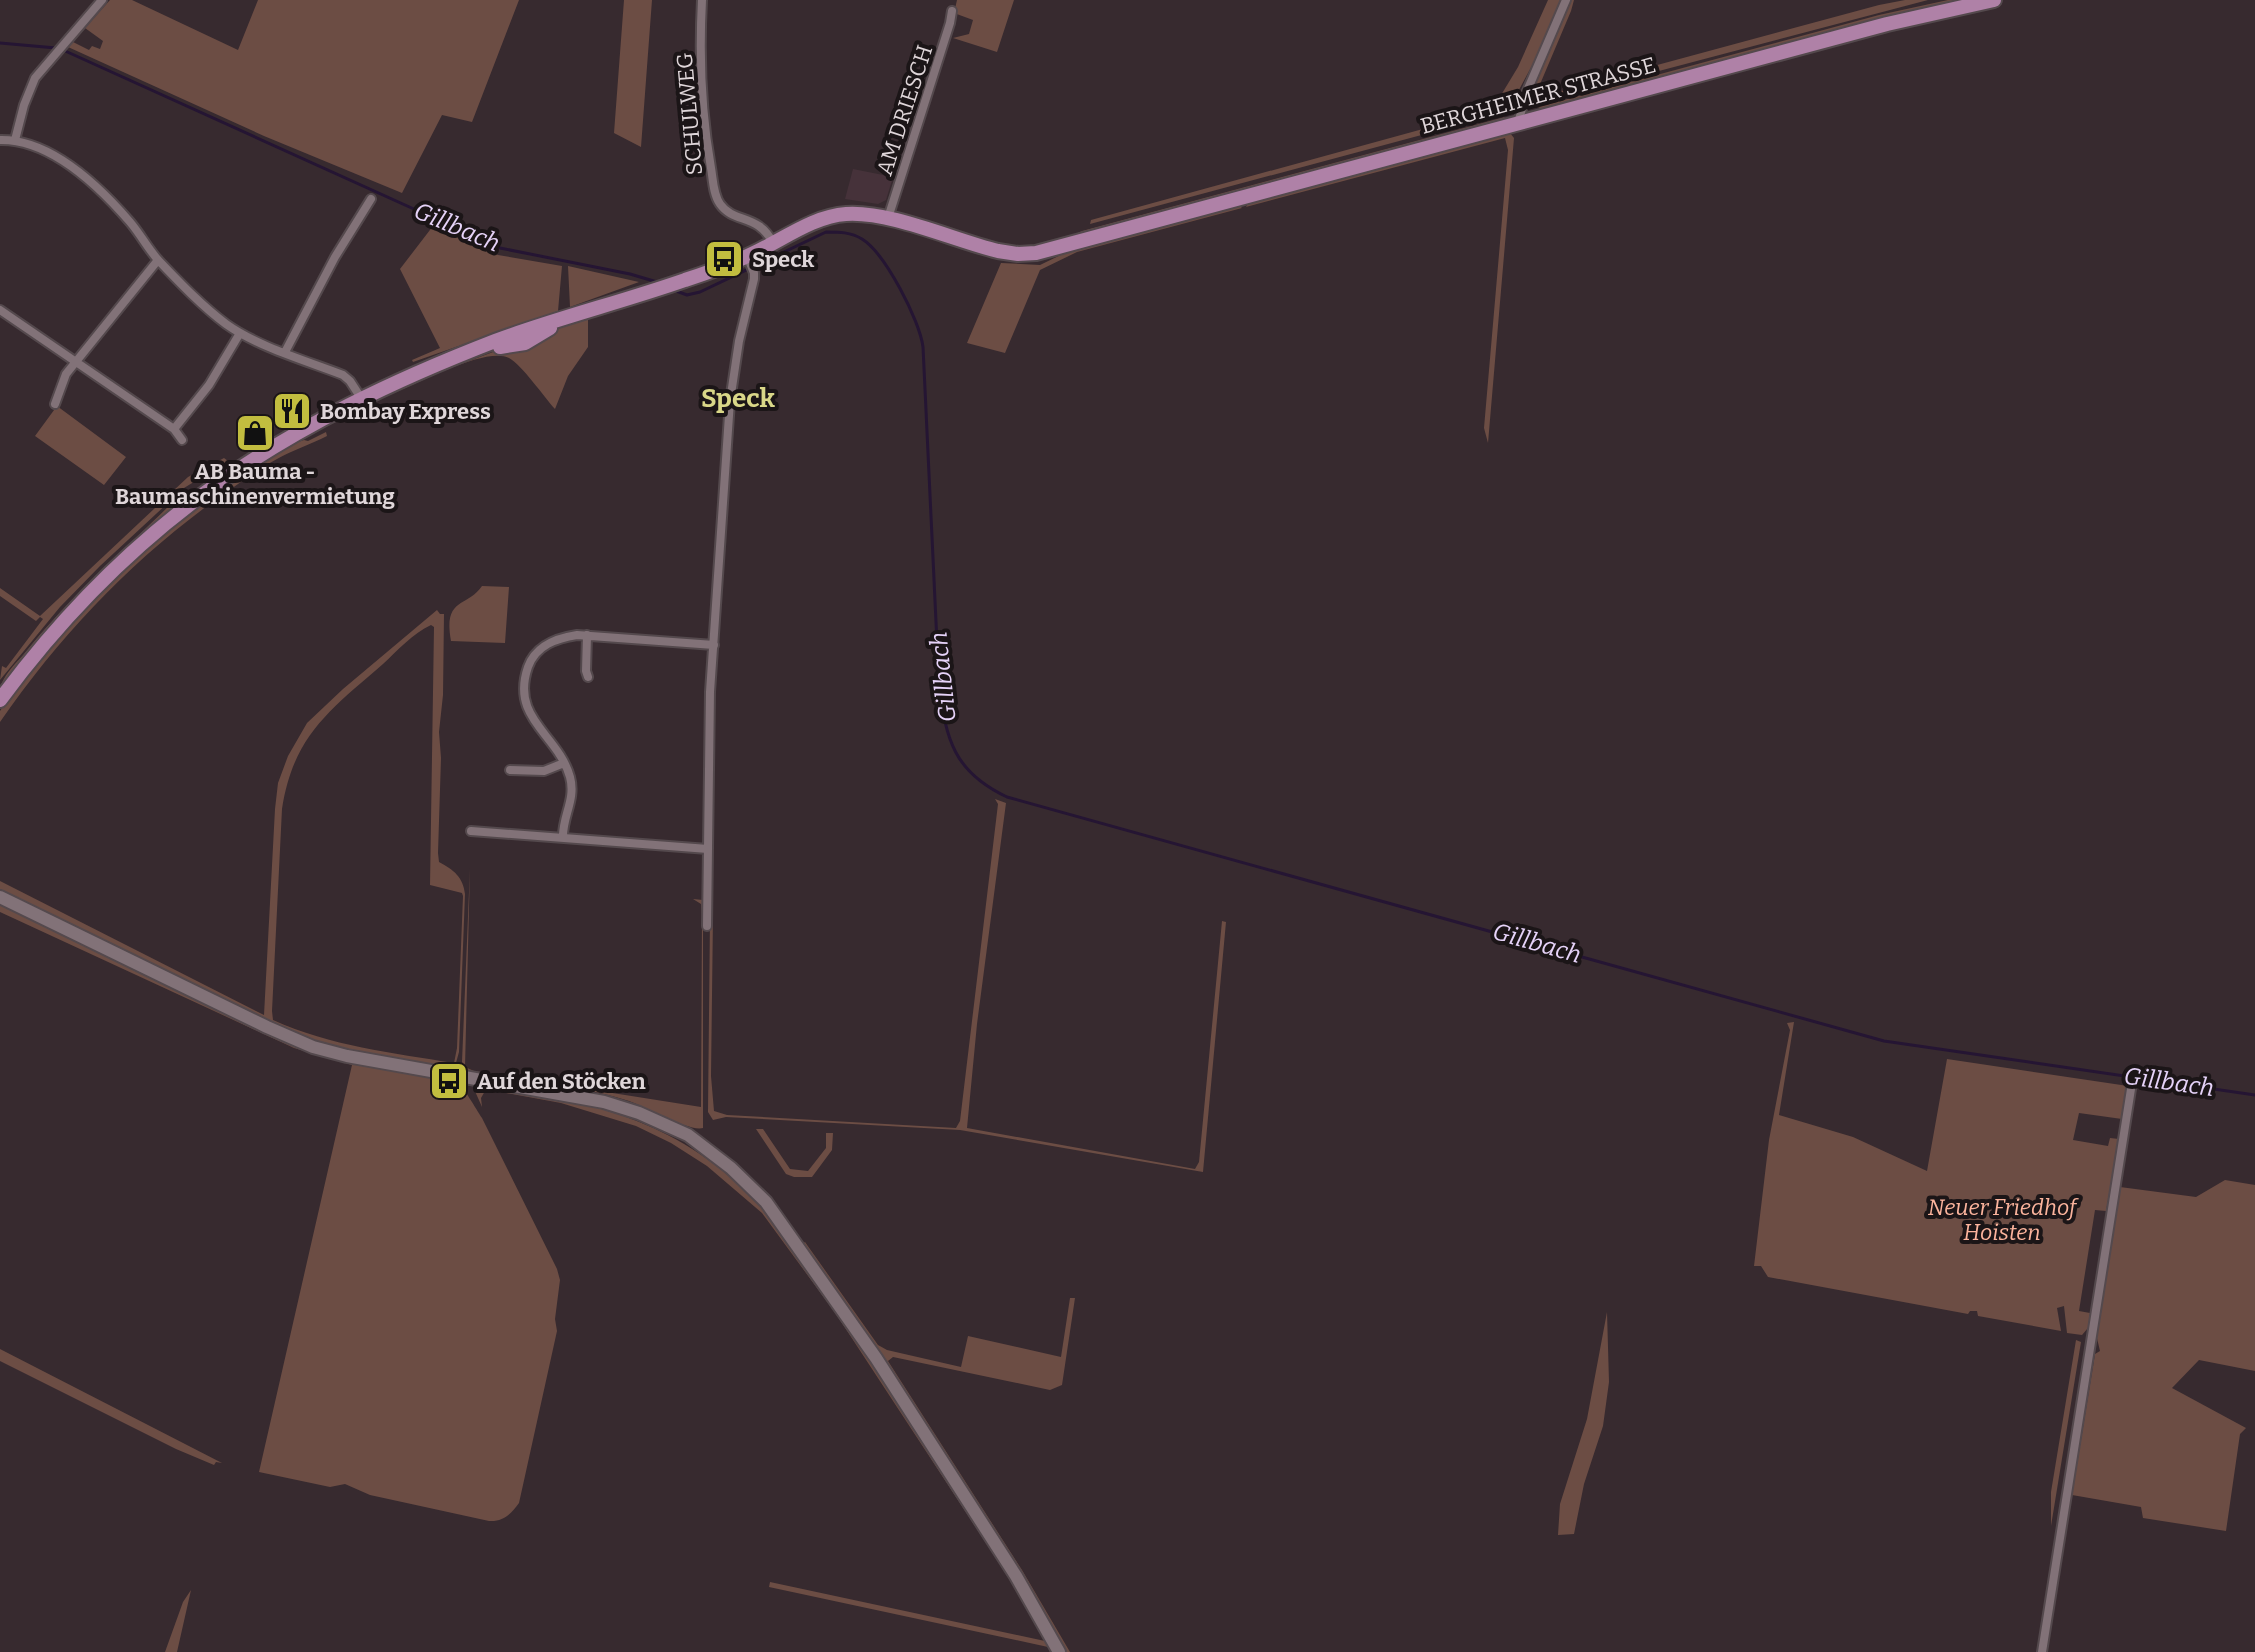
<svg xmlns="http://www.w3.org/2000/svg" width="2255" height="1652" viewBox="0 0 2255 1652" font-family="Bitter,serif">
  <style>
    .built { fill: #46323a }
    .green { fill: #6c4d44; fill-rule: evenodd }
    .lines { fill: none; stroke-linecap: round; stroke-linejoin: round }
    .stream { stroke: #251533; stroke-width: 3 }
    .minor-casing { stroke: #54494d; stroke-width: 12 }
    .secondary-casing { stroke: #54494d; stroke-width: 16 }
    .primary-casing { stroke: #54494d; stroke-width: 18 }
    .minor { stroke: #827278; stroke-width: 8 }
    .secondary { stroke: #827278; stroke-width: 12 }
    .primary { stroke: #af81a7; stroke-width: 14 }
    .labels { text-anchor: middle; stroke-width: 8; stroke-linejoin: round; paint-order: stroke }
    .street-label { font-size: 22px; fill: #dfd6d9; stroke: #1b1517 }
    .poi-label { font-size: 22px; font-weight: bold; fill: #dfd6d9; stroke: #1b1517; text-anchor: start }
    .park-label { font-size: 22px; font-style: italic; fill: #fcb49d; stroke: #1b1517 }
    .water-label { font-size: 24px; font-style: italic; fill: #e6d3f9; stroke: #1b1517 }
    .quarter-label { font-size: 26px; font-weight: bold; fill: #d9d788; stroke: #1b1517 }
  </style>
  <rect width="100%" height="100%" fill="#372a2f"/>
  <path class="built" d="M853,169L893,177L886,200L878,204L845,199Z"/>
  <path class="green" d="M110,0H132L238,50L258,0H519L472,122L442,115L402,193L264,136L68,47L73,42L89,50L92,46L100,49L103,41L85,28Z
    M624,0H652L641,147L614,133Z
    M957,0H1014L997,52L953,38L969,34L973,20L954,13Z
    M1548,0H1561L1535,60L1507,112L1090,224L1091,220L1492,110L1518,67Z
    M1570,0H1574L1571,11L1538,89L1539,97L1879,5L1905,0H1928L1534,104L1535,84Z
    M1948,0H1975L1547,111L1538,107L1879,15Z
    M1505,117L1501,122L1065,239L1082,231Z
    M1510,133L1514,138L1488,443L1484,428L1508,150L1505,138L1077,252L1040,270L1005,353L967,343L1001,263L1040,265L1073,249L1239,205L1242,208L1246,207L1249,202Z
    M433,226L498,255L562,266L558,311L413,362L412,360L440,348L400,269Z
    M568,266L639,282L570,307Z
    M583,319L588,320V347L568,376L555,409C545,398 521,364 509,358C487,347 425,380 403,389L401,386Z
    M57,406L126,457L104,485L35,436Z
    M326,432L327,436C311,444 293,450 277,459C254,471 233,488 211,503C128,564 59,637 0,722V711L24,676L88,602L191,509L286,446L304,440L308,441Z
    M224,458L228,461L184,488L100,566L60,607L0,680L2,666L6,668L43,619L40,617L36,621L0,596V588L40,616L188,477Z
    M179,496C172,515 111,562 92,581C59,615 28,651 0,689C2,677 15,664 24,654C71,595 126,549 179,496Z
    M482,586L509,587L505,643L451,641C443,597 467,608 482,586Z
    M437,610L440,614H444L443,695L439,732L441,758L438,853L439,862C454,870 463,877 465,894L459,1052L454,1070L326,1047L268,1020H262L0,889V881L264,1015L275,809L278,783L288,756L307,723L343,689ZM431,625L434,627L430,885L462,893L463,896L457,1048L454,1063C392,1053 331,1046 273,1020L272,1011L282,809C293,736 330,710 383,664C397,651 413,633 431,625Z
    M995,799L1006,803L977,1024L967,1128L1195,1169L1199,1162L1222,921L1226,922L1203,1172L960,1130L726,1117L713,1120L708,1112L710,916H713L711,1076L714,1111L727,1115L956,1128L960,1121L998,804Z
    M470,868L465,1067L474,1071L701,1107L702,915L701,904L693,899L703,900V1128C689,1132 646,1107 629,1101C582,1085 516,1080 466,1072L462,1062Z
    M0,905L266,1032L456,1080C463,1086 476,1109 482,1118L557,1269L560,1280L555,1319L557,1331L519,1503C511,1514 503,1522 489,1521L370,1495L345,1484L330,1487L259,1472L352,1065L294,1048L0,912Z
    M1794,1022L1779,1115L1853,1137L1927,1171L1947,1059L2128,1086L2122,1119L2079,1113L2073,1140L2108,1146L2110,1138L2119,1139L2106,1211L2095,1210L2079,1311L2090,1313L2088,1328L2082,1335L2067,1333L2064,1306L2057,1308L2061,1331L1978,1316L1977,1311H1970L1968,1314L1768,1277L1761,1266H1754L1769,1140L1790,1030L1787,1023Z
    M480,1083C607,1106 688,1121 777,1224C870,1359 962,1496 1046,1637L1047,1644L1054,1652H1050L1048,1647L769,1587L770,1582L1045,1641L1011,1581L836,1314L762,1213L707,1166L671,1143L636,1126L561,1103L490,1090L485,1091L481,1098L482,1107L474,1089Z
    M756,1129H763L790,1169L808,1171L826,1148V1133H833L832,1150L812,1177H794L786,1174Z
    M2225,1180L2255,1185V1371L2199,1360L2172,1388L2246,1428L2240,1434L2226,1531L2143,1518L2141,1507L2072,1495L2095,1354L2100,1351L2096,1334L2120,1187L2196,1197Z
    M805,1242L878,1345L887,1350L961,1367L968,1336L1061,1357L1070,1298H1075L1062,1385L1050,1390L893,1357L888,1361L1022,1570L1070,1652H1064L802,1244Z
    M1607,1312L1609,1382L1603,1426L1584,1484L1574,1534L1558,1535L1560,1504L1587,1419Z
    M2076,1340L2081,1342L2051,1526V1492Z
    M0,1349L222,1463L216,1462L214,1465L176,1449L0,1361Z
    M191,1590L177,1652H165L183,1602Z"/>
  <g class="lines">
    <path class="stream" d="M0,43L56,48
      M63,50L500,248L630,274L657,282
      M671,289L687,295L700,292L826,232C839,232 851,232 862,239C885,253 920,321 923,347L939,685C946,740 954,772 1007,797L1884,1041L2255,1095"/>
    <g class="minor-casing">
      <path id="minor" d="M702,0C699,56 701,112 711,168C713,179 713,194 720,204C734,224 758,213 773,243
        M1518,123L1527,91L1566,0
        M0,140C51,139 99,186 130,222C141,235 148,249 159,261C180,283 202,306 226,324C258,347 307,361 343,375L350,381L361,398
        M15,140L24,105L35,78L102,0
        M888,218L950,23L952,11
        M0,310L174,429L182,440
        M285,352L335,257L371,199
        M55,404L66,374L158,260
        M174,429L209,385L240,333
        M587,635L586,671L588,677
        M510,770L544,771L564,763
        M471,831L708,849
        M563,836C563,815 576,799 570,777C558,734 510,719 528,667C536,645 557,638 577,635L714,645
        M707,926L710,692L730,401L739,341L754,279V273L747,256
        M2042,1652L2131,1089"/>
    </g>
    <g class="secondary-casing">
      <path id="secondary" d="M0,897L267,1027L313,1047L347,1056L604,1102L639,1113L688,1135L731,1168L766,1202L876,1358L1016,1576L1059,1652"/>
    </g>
    <g class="primary-casing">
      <path id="primary" d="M500,347L525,343L550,328
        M0,700C135,517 286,422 495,341C557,318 622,302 685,280C710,272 734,263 758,251C785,238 815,216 846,214C891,211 953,240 998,251L1018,254L1036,253L1887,24L1994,0"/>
    </g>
    <use href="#minor" class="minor"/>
    <use href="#secondary" class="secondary"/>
    <use href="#primary" class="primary"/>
  </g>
  <defs>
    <g id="bus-square" transform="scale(2)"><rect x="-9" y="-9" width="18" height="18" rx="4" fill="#c2bd3f" stroke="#1b1517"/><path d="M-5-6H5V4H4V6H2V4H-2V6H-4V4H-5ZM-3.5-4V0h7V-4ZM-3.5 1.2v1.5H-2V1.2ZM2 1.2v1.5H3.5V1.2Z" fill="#111"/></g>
    <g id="restaurant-square" transform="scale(2)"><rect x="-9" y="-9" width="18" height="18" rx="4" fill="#c2bd3f" stroke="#1b1517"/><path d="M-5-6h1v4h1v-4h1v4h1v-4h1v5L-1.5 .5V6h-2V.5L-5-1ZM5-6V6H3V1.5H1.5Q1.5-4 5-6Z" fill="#111"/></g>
    <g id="shop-square" transform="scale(2)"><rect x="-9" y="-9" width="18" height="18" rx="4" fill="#c2bd3f" stroke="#1b1517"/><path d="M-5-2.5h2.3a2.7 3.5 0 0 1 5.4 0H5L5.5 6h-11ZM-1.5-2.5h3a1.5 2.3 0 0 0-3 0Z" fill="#111"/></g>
  </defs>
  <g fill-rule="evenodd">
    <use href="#bus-square" x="724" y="259"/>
    <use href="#restaurant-square" x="292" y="411"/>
    <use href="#shop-square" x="255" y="433"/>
    <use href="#bus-square" x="449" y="1081"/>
  </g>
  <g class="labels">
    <g class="street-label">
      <text transform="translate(1538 95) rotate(-15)" y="8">BERGHEIMER STRASSE</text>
      <text transform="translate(904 110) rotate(-72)" y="8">AM DRIESCH</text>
      <text transform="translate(689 114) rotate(-95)" y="8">SCHULWEG</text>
    </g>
    <g class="poi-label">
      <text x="752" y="267">Speck</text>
      <text x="320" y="419">Bombay Express</text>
      <text x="255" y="479" text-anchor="middle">AB Bauma -<tspan x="255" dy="25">Baumaschinenvermietung</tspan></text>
      <text x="477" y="1089">Auf den Stöcken</text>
    </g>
    <g class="park-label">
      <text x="2002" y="1215">Neuer Friedhof<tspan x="2002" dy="25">Hoisten</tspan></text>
    </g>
    <g class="water-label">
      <text transform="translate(457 227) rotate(23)" y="8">Gillbach</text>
      <text transform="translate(943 677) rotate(-96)" y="8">Gillbach</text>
      <text transform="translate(1537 943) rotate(16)" y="8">Gillbach</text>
      <text transform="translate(2169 1082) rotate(8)" y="8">Gillbach</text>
    </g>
    <g class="quarter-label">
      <text x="738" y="407">Speck</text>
    </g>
  </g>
</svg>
